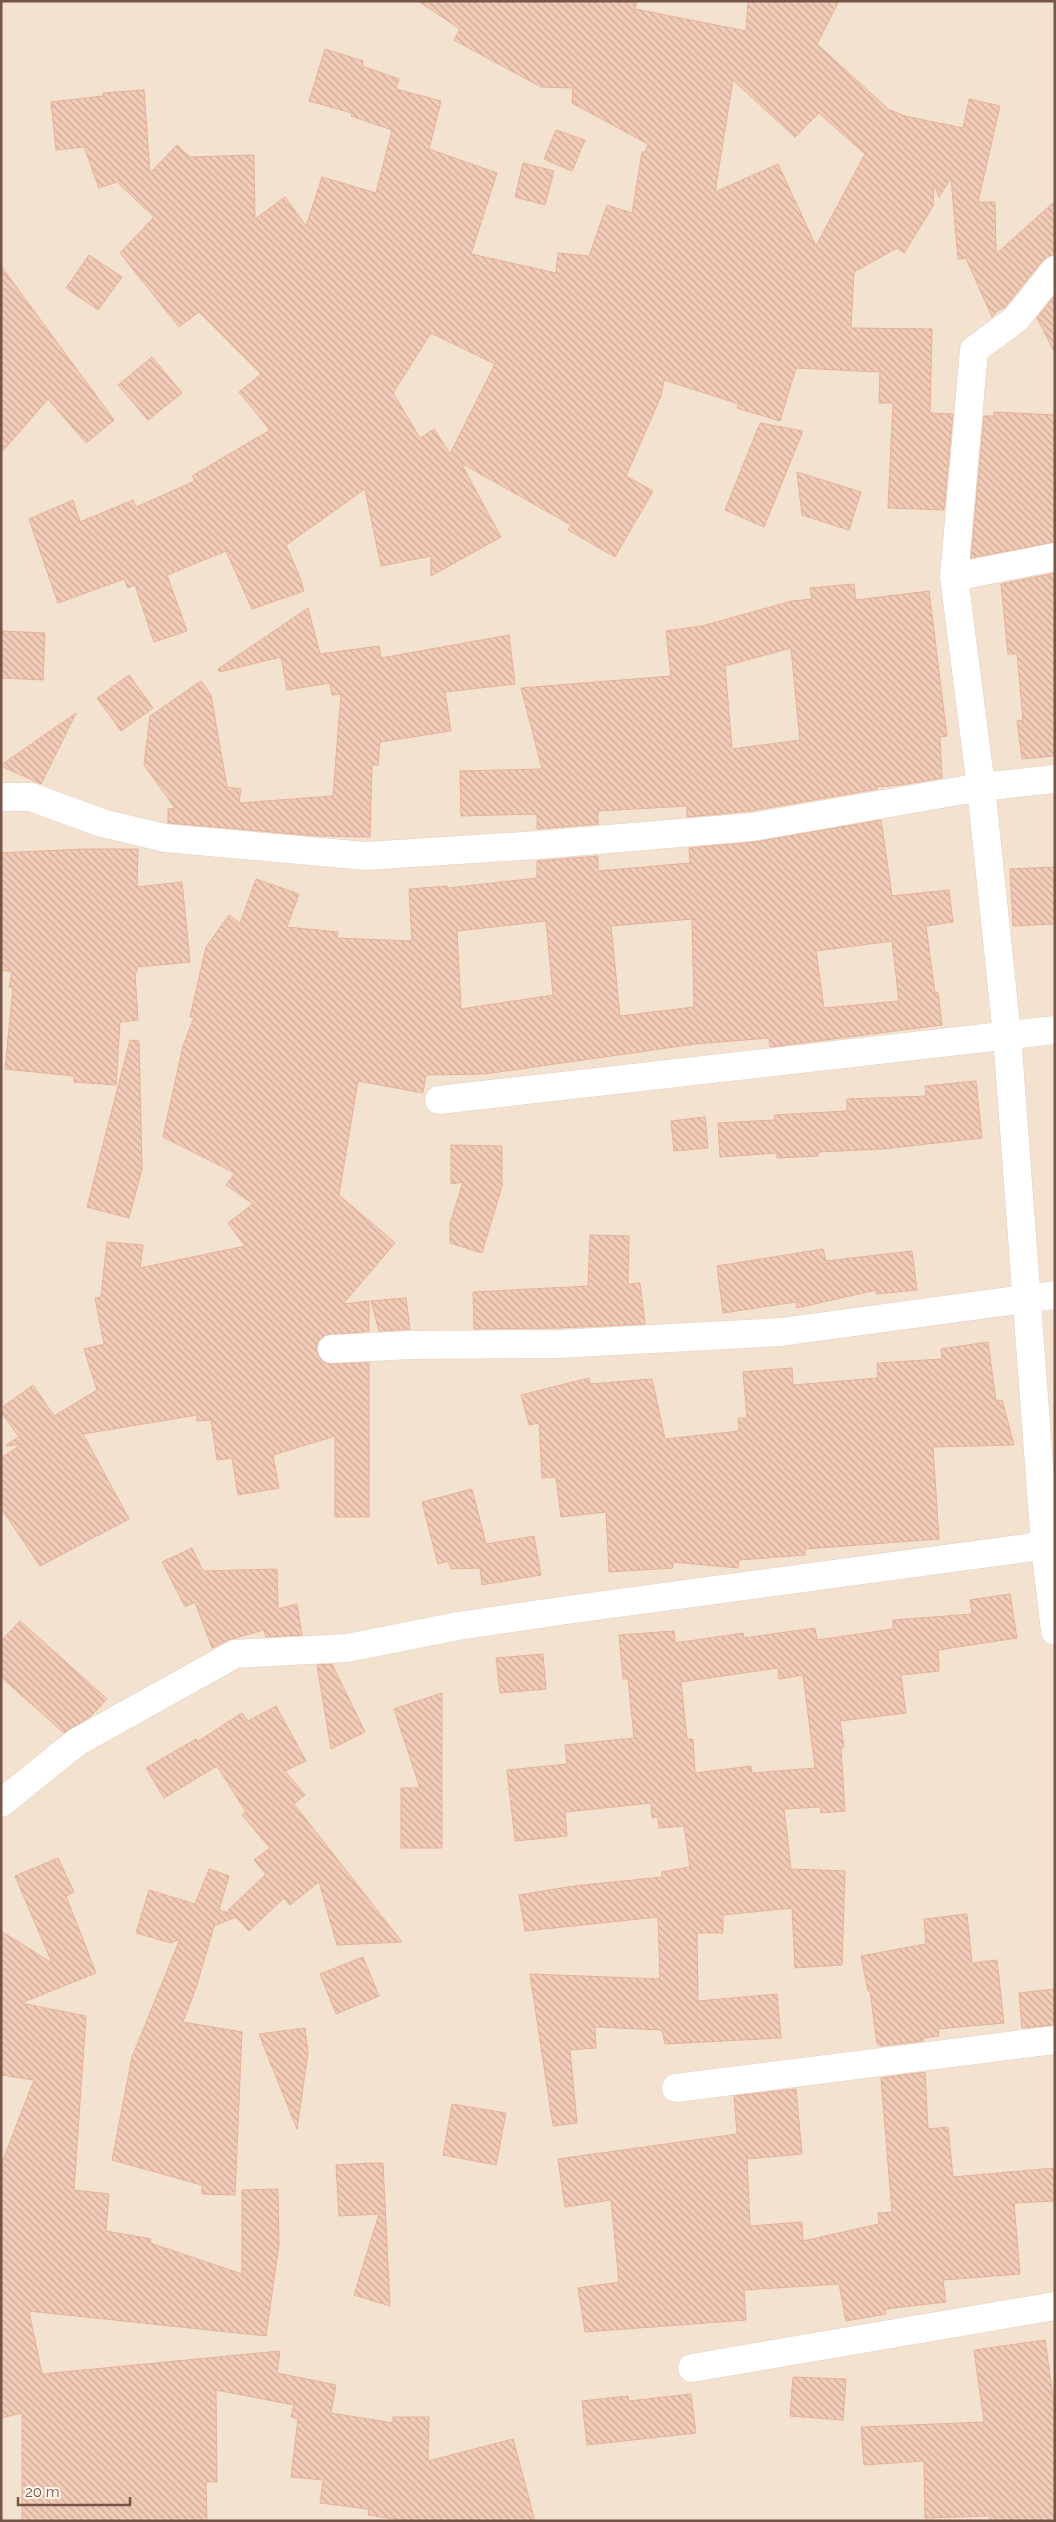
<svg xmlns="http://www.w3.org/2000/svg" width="1056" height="2522" viewBox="0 0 1056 2522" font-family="Raleway,sans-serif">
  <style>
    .residential { fill: #f4e2d0 }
    .building { fill: url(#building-back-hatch); stroke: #e6b298; fill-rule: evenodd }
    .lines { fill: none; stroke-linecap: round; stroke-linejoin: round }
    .minor-casing { stroke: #e3cec0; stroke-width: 29 }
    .minor { stroke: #fff; stroke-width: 28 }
  </style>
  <defs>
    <pattern id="building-back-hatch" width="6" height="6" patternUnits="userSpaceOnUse" patternTransform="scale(1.25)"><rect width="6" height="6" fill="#f3ccb8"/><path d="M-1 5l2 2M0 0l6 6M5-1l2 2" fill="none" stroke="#c9a898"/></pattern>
  </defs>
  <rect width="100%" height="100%" fill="#fdf1e1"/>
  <path class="residential" d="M1,1H1055V2521H1Z"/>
  <path class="building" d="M418,1H637L635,9L746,31L748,1H839L817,44L888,109L905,116L963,128L969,99L1000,106L978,202H995L996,254L1055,201V255L1043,260L1005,307L997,311L992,317L965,256L964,259H958L951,178L939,197L934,184L933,206L904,253L897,248L854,272L851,328L932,329L930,413L953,414L944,510L888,508L893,403H879L880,372L796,368L780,421L737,408L739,404L664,380L661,396L626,476L653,491L615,557L568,530L571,525L461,463L501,537L431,576V556L381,566L365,489L286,545L299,575L304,591L252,609L226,551L167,575L187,631L154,642L135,585L128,588L124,579L58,603L29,519L73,500L80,522L133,500L136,507L195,481L192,476L270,430L239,392L261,374L199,312L179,327L120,253L154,217L117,182L99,188L84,147L56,150L51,102L103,96V93L144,90L150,173L177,145L190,157L254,155L255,219L285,197L306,226L322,177L376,193L392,130L351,116L352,113L309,101L325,49L363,61L362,66L399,79L396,89L441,101L429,149L497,173L471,254L556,273L558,253L589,256L607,205L632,213L642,152H645L648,144L572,103L573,88L541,87L454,40L460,29ZM733,80L795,137L819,113L865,154L816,246L778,164L715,192ZM431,333L495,364L450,454L434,429L420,438L393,393Z
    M556,130L585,140L572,171L544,159Z
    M523,163L554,171L545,205L515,197Z
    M89,255L122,277L98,310L66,288Z
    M1,266L114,420L86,443L48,399L1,453Z
    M1055,295V353L1037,318Z
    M152,357L182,393L148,420L118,385Z
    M994,412L1055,415V542L971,558L984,416H994Z
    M760,423L803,431L764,527L725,510Z
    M797,472L861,492L849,530L802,515Z
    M1055,573V756L1022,759L1017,721L1023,720L1017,654H1008L1001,584Z
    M854,584L856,600L929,591L947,736L940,737L942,778L900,785L876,787L877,789L750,811L687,817V806L598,811V824L537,829V814L461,816L460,771L542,769L521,688L671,676L666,631L702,626L792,601L812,599L810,588ZM791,648L800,740L732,749L725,666Z
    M308,608L320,654L379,646L381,658L509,635L515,684L445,692L451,731L380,742L378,765H372L370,837L318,836L168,823V809L175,808L144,765L150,716L201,681L211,695L227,787L241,789L239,803L333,796L341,694L332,695L330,683L287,690L281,657L220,672L218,669Z
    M1,631L45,633L43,680L1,678Z
    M129,675L153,708L121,731L97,698Z
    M76,713L41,784L1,766V765Z
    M881,820L892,896L949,890L953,922L926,926L935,993L938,992L942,1025L770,1047L769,1038L695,1044L485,1074L426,1075L423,1093L358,1081L339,1195L395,1243L343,1304L369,1301V1331L324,1336L318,1341L316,1349L319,1357L325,1363H369V1517H335V1436L273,1455L279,1488L238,1495L232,1458L217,1460L211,1420L197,1421V1415L83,1434L129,1519L40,1566L1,1508V1458L22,1444L7,1446L6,1445L19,1437L1,1412V1408L33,1385L54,1416L97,1390L84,1349L104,1344L95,1298L101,1297L107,1242L143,1245L140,1268L245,1246L228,1223L253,1204L226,1185L235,1173L163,1137L183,1046L194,1017H190L206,947L229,915L240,923L256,879L299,894L287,927L338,932L337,938L412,941L409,889L447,886L448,888L537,878V861L598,856V871L690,863L689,848L755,842ZM692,919L694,1007L620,1016L611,926ZM546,921L553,995L461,1009L457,931ZM892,941L899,1001L824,1008L816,951Z
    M84,849H138L137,887L182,882L190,962L137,967V972H135L138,1020L120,1022L116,1085L74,1082V1076L5,1069L13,988L9,987L12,972L1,970V853Z
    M1055,867V924L1013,926L1010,869Z
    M130,1040L139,1041L142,1169L129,1218L87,1207Z
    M976,1081L982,1138L882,1149L818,1152V1156L777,1158V1153L720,1157L718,1123L775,1120L774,1115L847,1111V1099L926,1096L925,1086Z
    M705,1117L708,1148L674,1151L671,1121Z
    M451,1145L502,1146V1186L482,1253L450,1243V1224L463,1182L451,1184Z
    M590,1235L629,1236L628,1284L640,1283L645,1324L559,1328L474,1329L473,1292L588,1286Z
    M823,1249L826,1261L912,1251L917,1290L876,1294V1290L797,1308L796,1302L723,1313L717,1266Z
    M406,1298L410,1329L379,1331L371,1301Z
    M988,1342L996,1401L1002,1400L1014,1445L933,1447L939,1539L805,1549V1555L739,1560L738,1568L673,1562V1568L609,1572L606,1512L561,1517L556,1477L542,1478L539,1423L529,1425L521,1395L589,1378L590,1384L652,1379L665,1439L739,1431L738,1418H747L743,1372L792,1368L793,1385L878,1378L877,1363L942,1359L941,1349Z
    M472,1489L486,1544L534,1536L541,1575L482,1585L480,1568L451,1569L448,1561L438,1564L422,1502Z
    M192,1548L203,1571L277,1569L278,1609L297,1604L302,1635L266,1637L264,1630L228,1640L212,1648L195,1602L185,1607L162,1562Z
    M1010,1594L1017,1638L938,1650L939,1671L901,1675L906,1713L840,1721L844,1747L841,1748L845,1811L821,1813L820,1807L784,1809L791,1869L845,1871L842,1965L795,1968L792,1908L723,1915V1933H697L698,2001L777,1994L781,2038L665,2044L662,2030L595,2027L596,2048L570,2050L577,2123L553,2126L530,1974L660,1979L658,1917L525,1931L519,1895L574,1886L662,1877V1872L690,1867L684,1826L659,1828L658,1817L652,1818L651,1803L565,1812L567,1836L515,1841L507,1770L567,1764L565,1745L634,1738L628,1679H623L619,1635L674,1631L675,1643L743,1633L744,1638L815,1628L817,1640L893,1629V1620L972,1614L970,1600ZM778,1668L779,1679L803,1675L815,1768L752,1773L751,1766L695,1773L693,1739H687L681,1682Z
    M20,1621L107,1699L91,1716L64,1733L1,1677V1641Z
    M543,1654L546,1689L500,1693L496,1658Z
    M332,1664L365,1732L331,1749L317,1665Z
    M442,1693V1848H401V1788H420L394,1709Z
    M276,1706L306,1761L285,1771L305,1795L294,1804L402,1942L337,1945L319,1882L290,1905L284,1898L249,1931L236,1917L214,1926L196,1988L183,2022L242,2032L235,2195L202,2194V2185L112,2160L132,2057L180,1939L171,1943L136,1933L149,1890L195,1904L209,1869L229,1876L219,1910L233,1914L228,1910L266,1874L254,1860L270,1848L242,1815L246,1812L217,1766L164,1798L146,1768L196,1739L197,1742L242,1713L248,1721Z
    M58,1858L74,1892L66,1896L96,1973L21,2003L86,2016L74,2190L109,2194L106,2231L151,2239L150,2243L242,2274V2190L278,2189L279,2245L266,2336L29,2311L42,2374L280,2351L277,2373L336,2385L331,2413L393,2423V2417H429L428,2461L513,2439L535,2521H407L368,2515L369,2509L320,2503L323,2480L291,2477L298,2419L291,2417L294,2405L216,2390L217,2482H206L207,2521H22V2413L1,2418V2165L34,2080L1,2075V1931L52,1963L15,1876Z
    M967,1914L972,1963L997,1960L1004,2023L938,2029L939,2036L923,2038V2041L880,2046V2044H877L870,1991H868L861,1956L926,1944L924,1919Z
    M363,1957L379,1996L336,2014L320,1974Z
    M1055,1989V2025L1022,2028L1019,1993Z
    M305,2028L308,2053L297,2129L259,2034Z
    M925,2072L928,2129L948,2127L953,2177L1055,2168V2201L1014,2203L1020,2274L943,2280L946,2302L885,2309L886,2314L846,2321L839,2284L744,2290L746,2320L585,2332L578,2288L619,2282L611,2200L565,2207L558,2159L737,2134L734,2096L796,2089L802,2154L747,2159L750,2226L802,2222L803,2241L879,2224L878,2213L892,2212L881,2078Z
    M452,2104L506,2113L496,2165L443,2155Z
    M370,2163H383L390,2306L354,2295L379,2214L339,2216L336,2165Z
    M1045,2340L1055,2411V2521H990L989,2516L925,2518L924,2461L864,2465L861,2427L984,2422L974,2350Z
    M793,2377L846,2379L843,2420L790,2416Z
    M691,2394L696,2433L587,2445L582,2401L628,2396L629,2401Z"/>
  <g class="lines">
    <g class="minor-casing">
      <path id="minor" d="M1055,270L1016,319L974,350L954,577L981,787L1007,1035L1045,1545L1055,1631
        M954,577L1055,557
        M1,797H31L102,823L165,838L366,856L538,845L752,827L981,787L1055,779
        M439,1100L1055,1030
        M332,1349L411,1345L559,1344L781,1332L1055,1295
        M1,1803L77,1742L235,1654L347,1648L458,1626L567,1610L1055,1544
        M676,2088L1055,2040
        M692,2368L1055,2306"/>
    </g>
    <use href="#minor" class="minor"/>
  </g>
  <rect width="1056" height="2522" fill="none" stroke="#745548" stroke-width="5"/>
  <path d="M18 2497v8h112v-8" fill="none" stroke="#745548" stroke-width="2.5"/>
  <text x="25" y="2497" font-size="15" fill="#745548" stroke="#fff5e8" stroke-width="4" paint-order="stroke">20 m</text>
</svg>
